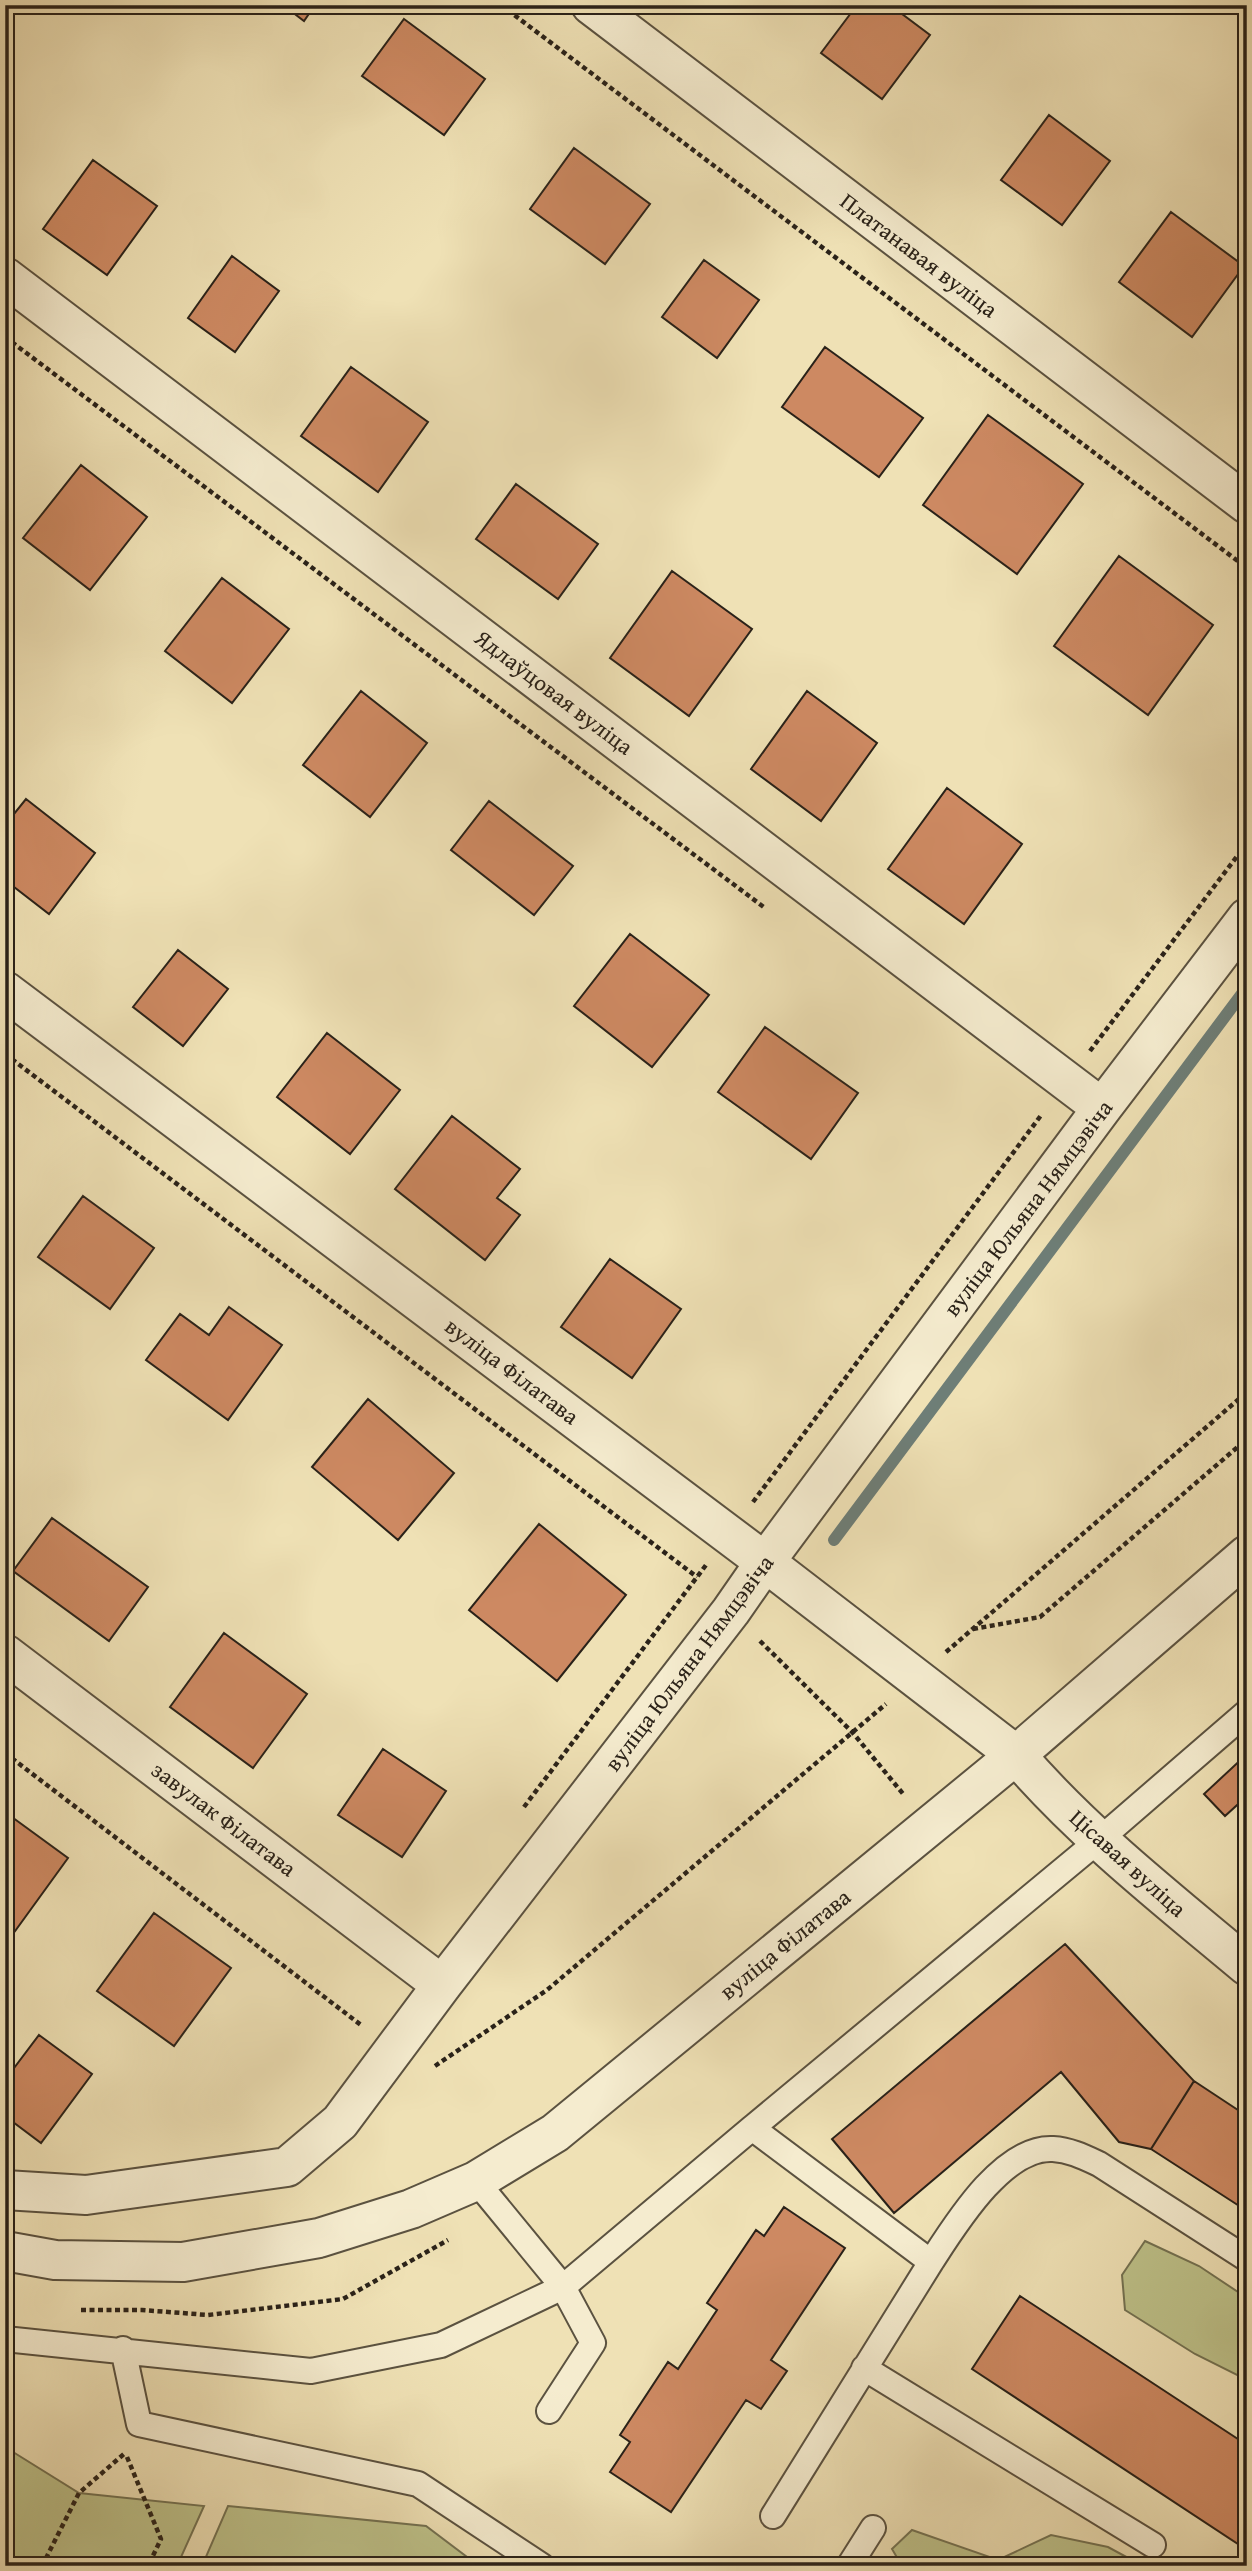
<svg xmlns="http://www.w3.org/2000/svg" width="1252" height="2571" viewBox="0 0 1252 2571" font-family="'Gentium Book Plus',serif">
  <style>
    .green { fill: #bec28a; stroke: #747252; stroke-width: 2 }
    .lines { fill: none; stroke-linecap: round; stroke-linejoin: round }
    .stream { stroke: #6e7e77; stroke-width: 12 }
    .building { fill: #cd8962; stroke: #2a2219; stroke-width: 2 }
    .lane-casing { stroke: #5b5240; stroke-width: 28 }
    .street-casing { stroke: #5b5240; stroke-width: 42 }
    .path { stroke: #2a2219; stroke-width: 4.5; stroke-dasharray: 5 3.5; stroke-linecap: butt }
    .lane { stroke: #f5eccf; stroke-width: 24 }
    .street { stroke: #f5eccf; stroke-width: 38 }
    .labels { text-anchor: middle; stroke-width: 7; stroke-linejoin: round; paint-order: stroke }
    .street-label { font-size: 23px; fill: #2a2219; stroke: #f5eccf }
  </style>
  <rect width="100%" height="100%" fill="#efe1b5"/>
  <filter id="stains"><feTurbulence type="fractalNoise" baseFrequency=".00286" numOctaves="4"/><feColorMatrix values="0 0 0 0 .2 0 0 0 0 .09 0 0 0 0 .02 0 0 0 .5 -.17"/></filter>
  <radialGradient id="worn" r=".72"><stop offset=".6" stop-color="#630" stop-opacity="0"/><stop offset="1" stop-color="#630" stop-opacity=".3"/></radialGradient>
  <path class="green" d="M1145,2241L1199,2266L1247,2298V2380L1195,2354L1125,2310L1122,2275Z
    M5,2447L79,2493L204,2506L177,2566H5Z
    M228,2506L426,2526L479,2566H202Z
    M912,2530L998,2560L1051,2535L1108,2547L1143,2566H902L892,2549Z"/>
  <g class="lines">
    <path class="stream" d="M834,1540L1247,987"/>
  </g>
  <path class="building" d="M283,5H315L304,21Z
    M857,5H890L930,35L882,99L821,53Z
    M404,19L485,79L444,135L362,76Z
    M1049,115L1110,161L1062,225L1001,180Z
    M574,148L650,204L605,264L530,209Z
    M93,160L157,206L107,275L43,229Z
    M1171,212L1244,266L1192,337L1119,282Z
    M232,256L279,291L235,352L188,318Z
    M704,260L759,300L717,358L662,317Z
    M825,347L923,418L879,477L782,407Z
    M351,367L428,422L378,492L301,436Z
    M988,415L1083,484L1017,574L923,505Z
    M81,465L147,517L90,590L23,538Z
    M516,484L598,544L558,599L476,539Z
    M1119,556L1213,625L1148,715L1054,646Z
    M672,571L752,629L689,716L610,658Z
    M222,578L289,629L232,703L165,651Z
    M361,691L427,743L370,817L303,765Z
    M807,691L877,743L821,821L751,769Z
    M947,788L1022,844L964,924L888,869Z
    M26,799L95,853L49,914L5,880V825Z
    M489,801L573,866L534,915L451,850Z
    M630,934L709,995L652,1067L574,1006Z
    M178,950L228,989L183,1046L133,1007Z
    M765,1027L858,1093L811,1159L718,1092Z
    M327,1033L400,1090L350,1154L277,1097Z
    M452,1116L520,1169L497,1198L520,1215L485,1260L395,1189Z
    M83,1196L154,1248L110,1309L38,1257Z
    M610,1259L681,1309L632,1378L561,1327Z
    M229,1307L282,1345L228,1420L146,1360L180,1314L209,1335Z
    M368,1399L454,1473L398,1540L312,1467Z
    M52,1518L148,1587L109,1641L13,1571Z
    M539,1524L626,1595L557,1681L469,1610Z
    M224,1633L307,1694L253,1768L170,1707Z
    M383,1749L446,1791L402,1857L338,1815Z
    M1247,1754V1796L1225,1816L1204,1794Z
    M5,1812L68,1858L5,1945Z
    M154,1913L231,1968L174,2046L97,1991Z
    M1065,1944L1194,2081L1151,2149L1119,2142L1061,2072L894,2213L832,2139Z
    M39,2035L92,2074L41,2143L5,2116V2080Z
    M1194,2081L1247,2116V2211L1151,2149Z
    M784,2207L845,2248L771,2360L787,2371L761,2409L746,2400L671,2512L610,2472L630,2442L620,2435L668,2362L678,2369L717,2310L707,2303L756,2230L764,2236Z
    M1020,2296L1247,2445V2550L972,2369Z"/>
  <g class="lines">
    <g class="lane-casing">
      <path id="lane" d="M476,2181L563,2287L752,2128
        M931,2262C955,2225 1003,2146 1053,2149C1070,2150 1084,2157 1099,2164L1247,2259
        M5,2339L311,2371L441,2345L563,2287L593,2343L549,2411
        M123,2349L139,2424L418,2484L542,2566
        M864,2368L1153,2545
        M773,2516L931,2262L752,2128L1099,1840L1247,1712
        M849,2566L873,2528"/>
    </g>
    <g class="street-casing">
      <path id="street" d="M591,5L1247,504
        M5,277L1102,1108
        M5,991L765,1562L1016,1755C1084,1834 1167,1899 1247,1966
        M5,1654L442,1985
        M5,2190L86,2195L287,2167L340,2122L442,1985L731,1611L765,1562L1102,1108L1247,918
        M5,2251L55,2260L183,2262L319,2238L411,2209L476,2181L555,2133L1016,1755L1247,1555"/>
    </g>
    <path class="path" d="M501,5L1247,568
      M5,337L765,908
      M1090,1051L1247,843
      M5,1054L697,1577
      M753,1502L1042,1114
      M973,1629L1040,1617L1247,1439
      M760,1641L853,1733L904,1795
      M946,1652L1247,1392
      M5,1753L361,2025
      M524,1807L706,1565
      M435,2066L547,1990L886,1704
      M81,2310H142L208,2315L343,2299L448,2240
      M127,2457L161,2539L148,2566
      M42,2566L79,2493L125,2453"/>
    <use href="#lane" class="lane"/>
    <use href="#street" class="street"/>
  </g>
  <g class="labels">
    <g class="street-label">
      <text transform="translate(919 255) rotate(37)" y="8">Платанавая вуліца</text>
      <text transform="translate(554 692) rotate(37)" y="8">Ядлаўцовая вуліца</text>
      <text transform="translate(1028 1208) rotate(-53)" y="8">вуліца Юльяна Нямцэвіча</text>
      <text transform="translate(512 1371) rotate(37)" y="8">вуліца Філатава</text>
      <text transform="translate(689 1663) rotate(-53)" y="8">вуліца Юльяна Нямцэвіча</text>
      <text transform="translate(224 1819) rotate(37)" y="8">завулак Філатава</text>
      <text transform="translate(1128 1863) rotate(42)" y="8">Цісавая вуліца</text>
      <text transform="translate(785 1944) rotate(-39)" y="8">вуліца Філатава</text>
    </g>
  </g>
  <rect width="1252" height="2571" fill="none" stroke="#efe1b5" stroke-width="28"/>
  <rect x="7" y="7" width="1238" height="2557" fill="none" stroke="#2a2219" stroke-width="3.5"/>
  <rect x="14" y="14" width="1224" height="2543" fill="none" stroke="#2a2219" stroke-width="2"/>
  <rect width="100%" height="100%" filter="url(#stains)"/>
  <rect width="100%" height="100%" fill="url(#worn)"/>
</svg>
